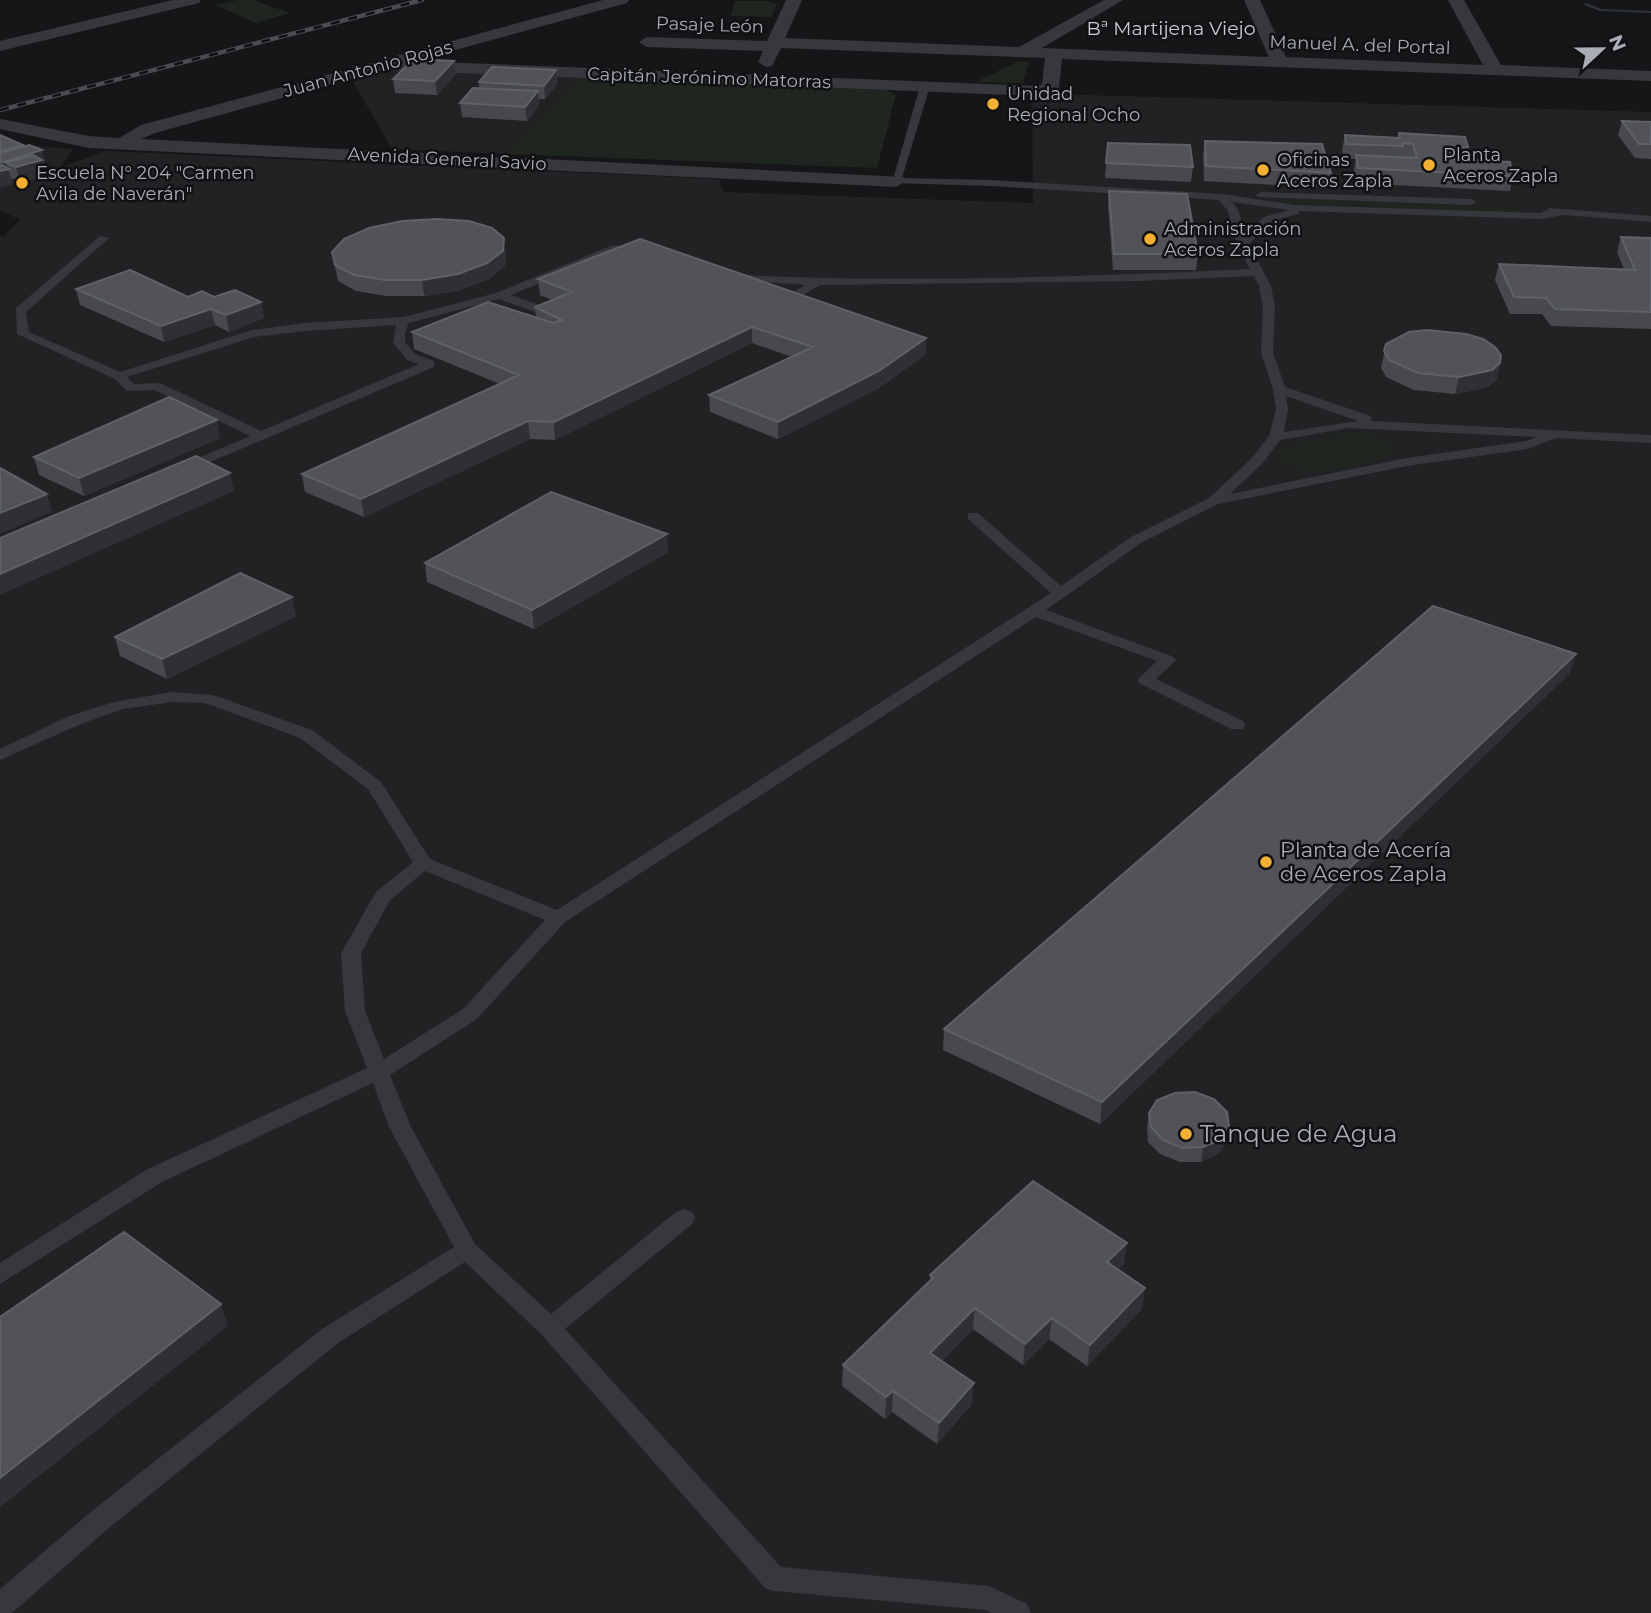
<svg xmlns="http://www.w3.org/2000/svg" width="1651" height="1613" viewBox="0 0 1651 1613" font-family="Montserrat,sans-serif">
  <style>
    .built { fill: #222225 }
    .green { fill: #1e261f }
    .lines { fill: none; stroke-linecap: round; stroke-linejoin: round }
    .stream { fill: #2c353c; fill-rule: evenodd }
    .lane { fill: #37383d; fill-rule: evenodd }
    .street { fill: #37383d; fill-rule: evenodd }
    .rail-casing { stroke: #4a4c52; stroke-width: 4.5 }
    .rail { stroke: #111113; stroke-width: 2.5; stroke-dasharray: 9; stroke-linecap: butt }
    .wall { fill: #47494d }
    .shaded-wall { fill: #2f3033 }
    .building { fill: #525359; stroke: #5f6168; stroke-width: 2 }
    .poi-dot { fill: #f2b134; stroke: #111113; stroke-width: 2.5 }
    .labels { text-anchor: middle; stroke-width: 5; stroke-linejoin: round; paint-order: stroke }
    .far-street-label { font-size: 18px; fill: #a8adb8; stroke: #111113 }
    .far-poi-label { font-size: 18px; fill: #a8adb8; stroke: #111113; text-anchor: start }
    .far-neighbourhood-label { font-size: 19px; fill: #c9ccd4; stroke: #111113 }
    .poi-label { font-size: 21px; fill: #a8adb8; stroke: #111113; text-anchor: start }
    .near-poi-label { font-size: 24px; fill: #a8adb8; stroke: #111113; text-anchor: start }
  </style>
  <rect width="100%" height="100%" fill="#161618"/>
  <path class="built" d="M394,68L581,77L506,154L392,149L352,80Z
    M1054,94L1651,112V1613H0V236H4L20,220L0,210V143L73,149L58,171L67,165L106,151L719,179L723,192L1033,203L1032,96Z"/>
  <path class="green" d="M237,0H253L290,13L256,23L215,5Z
    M735,1H767L777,4L772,17L731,16Z
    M1019,61L1029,62L1023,83L976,82Z
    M581,77L885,90L896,94L877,168L506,154Z
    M1276,198L1504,208L1520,210L1518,213H1495L1280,202Z
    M1353,432L1375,435L1390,444L1392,452L1388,457C1355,464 1307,484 1278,459L1280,450L1288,446Z"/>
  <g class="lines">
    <path class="stream" d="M1586,3L1601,9L1651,11V13L1600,11L1584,5Z"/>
    <path class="lane" d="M925,83L930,86L902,178L991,180L1222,194L1295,205L1541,213L1550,208L1651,216V222L1564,215L1541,219L1299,211L1298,214L1272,221L1249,244L1271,286L1275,307L1273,353L1285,387L1371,416V421L1651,435V443L1556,438L1528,449L1407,466L1218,504L1141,543L1046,610L1174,657L1176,660L1156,679L1243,721L1245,725L1243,729H1231L1139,683L1137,680L1157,661L1036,617L565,922L477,1019L390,1075L411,1127L475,1244L551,1314L676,1212L684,1209L692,1212L695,1218L692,1224L565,1329L781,1567L989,1586L1027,1604L1031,1613H991L986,1610L774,1591L765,1588L542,1335L465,1262L338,1343L110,1527L12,1613H0V1589L92,1511L322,1329L454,1247L389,1127L373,1083L162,1182L0,1284V1263L146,1170L367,1068L345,1011L341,953L376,892L413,862L368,789L300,738L205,703L172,702L123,709L81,724L0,760V749L69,716L114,702L172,692L213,695L312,730L381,782L430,859L557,910L1051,593L968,519V513H978L1061,586L1131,537L1209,498L1252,458L1269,436L1276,409L1273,389L1261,353L1263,307L1259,286L1254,276L1139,281L820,285L784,306L778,302L780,300L805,285L737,280V276L741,275C910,283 1081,277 1250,269L1237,244L1228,211L1219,200L991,186L892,183L920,86ZM1232,202L1289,210L1264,217L1246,235L1238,210ZM1286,396L1358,421L1284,432L1288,409ZM1349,428L1537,437L1526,441L1407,458L1230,494L1262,464L1280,440ZM425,871L545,920L463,1009L384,1059L365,1011L361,953L390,900Z
      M1261,192L1471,199L1476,202L1471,205L1257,197L1256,195Z
      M100,236L109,238L26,312L29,332L120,372L252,330L305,323L404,317L496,293L611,246L641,245L647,248L641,251H617L511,295L554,310V316H546L499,299L409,323L405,332V342L415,354L434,361V367L182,474L175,470L177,467L250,436L154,390L127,391L115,379L17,334L16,308ZM396,325L393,343L407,360L419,364L261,431L160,383L134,384L127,377L254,337L305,331Z"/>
    <path class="street" d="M173,0H201L199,3L0,51V41Z
      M603,0H629L627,3L415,61L1037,86L1042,84L1045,58L781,48L772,66L766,67L758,62L763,51L647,47L639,42L647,37L767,41L786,0H802L785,38L1019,47L1104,0H1123L1042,48L1269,57L1244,0H1260L1286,57L1483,65L1448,0H1464L1501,65L1651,71V81L1062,59L1059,87L1056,91L1038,96L383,70L155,133L141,139L903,177L906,181L896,187L89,148L0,129V119L89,136L119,138L141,125Z"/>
    <g class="rail-casing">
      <path id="rail" d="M0,110L422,0"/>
    </g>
    <use href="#rail" class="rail"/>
  </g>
  <path class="wall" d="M454,61L456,74L437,95L395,93L393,79Z
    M556,70L557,84L545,99H539V105L527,121L462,117L460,103L479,88V82Z
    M1622,121L1651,122V159L1635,158L1618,135Z
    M1399,133L1468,147L1466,160L1513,176L1510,191L1356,183L1354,169L1356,159L1344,158L1342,150L1345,135L1398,138Z
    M0,135L23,145V146L46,165H44L46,175L20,182L11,178L13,184L0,187Z
    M1205,141L1331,173L1328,188L1204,181L1203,155Z
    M1108,143L1193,167L1191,182L1105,178Z
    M1109,191L1198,254L1196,270H1113L1108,206Z
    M1621,237L1651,238V329L1551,326L1542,314H1510L1495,280L1499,264L1624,269L1617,252Z
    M332,252L506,253L505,266L489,279L460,290L424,296H387L356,291L338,281Z
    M538,279L926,338V354L879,388L778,439L710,412L709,395L792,357L752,343L555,440L530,439L364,517L305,492L302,474L500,384L414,349L412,332L536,318L535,307L552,300L540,295Z
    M76,289L188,297H214L261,302L264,318L229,332L215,325L164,342L80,305Z
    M1386,344L1500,363L1496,380L1488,387L1455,394L1414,390L1386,377L1381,368Z
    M220,438L84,496L39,475L34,457Z
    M668,552L534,629L427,582L425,563Z
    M296,616L167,679L120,656L115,637Z
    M1570,673L1100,1124L943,1050L944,1029Z
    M1149,1113L1227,1141L1218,1154L1201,1162H1180L1160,1154L1148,1142L1147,1127Z
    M1124,1264L1118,1269L1142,1309L1087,1366L1049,1339L1023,1365L973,1329L942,1361L972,1404L937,1444L892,1412L885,1419L842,1386L843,1365L930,1281V1275Z"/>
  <path class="shaded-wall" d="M454,61L456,74L437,95L435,81Z
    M556,70L557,84L545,99L544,86Z
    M538,91L539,105L527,121L525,107Z
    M23,145L25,155L42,150L46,165H44L46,175L20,182L16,167L6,163L13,184L0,187V151Z
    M504,238L506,253L505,266L489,279L460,290L424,296L422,280Z
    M261,302L264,318L229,332L226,315Z
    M211,309L215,325L164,342L161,326Z
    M752,327V343L555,440L554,422Z
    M926,338V354L879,388L778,439V422Z
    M1500,363L1496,380L1488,387L1455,394L1459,377Z
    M217,420L220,438L84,496L79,478Z
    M528,421L530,439L364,517L361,499Z
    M230,473L234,491L0,595V574Z
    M47,494L52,512L0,534V513Z
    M667,534L668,552L534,629L532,610Z
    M292,597L296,616L167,679L162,659Z
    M1576,654L1570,673L1100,1124L1102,1102Z
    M1229,1126L1227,1141L1218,1154L1201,1162L1203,1147Z
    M1127,1243L1124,1264L1104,1283L1107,1262Z
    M1145,1288L1142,1309L1087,1366L1090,1345Z
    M221,1304L228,1326L0,1507V1478Z
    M975,1308L973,1329L929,1375L930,1353Z
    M1052,1318L1049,1339L1023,1365L1025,1344Z
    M974,1383L972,1404L937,1444L939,1423Z
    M893,1391L892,1412L885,1419L886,1397Z"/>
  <path class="building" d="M414,59L454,61L435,81L393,79Z
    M492,67L556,70L544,86L479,82Z
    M473,88L538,91L525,107L460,103Z
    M1622,121L1651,122V144H1639Z
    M1399,133L1465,137L1468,147L1446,146L1451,159L1510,162L1513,176L1358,168L1356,155L1417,158L1413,144L1402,143L1403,146L1346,144L1345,135L1400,138Z
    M0,135L23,145L0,151Z
    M1205,141L1322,144L1331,173L1206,166Z
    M1108,143L1190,145L1193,167L1106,163Z
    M29,145L42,150L0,163V153Z
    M33,155L42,160L16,167L6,163Z
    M0,165H2L9,169L0,171Z
    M1109,191L1187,194L1198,254H1114Z
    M437,219L469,221L492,228L504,238L503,251L487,263L458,274L422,280H385L354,275L335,265L332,252L344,239L369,228L402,221Z
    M1621,237L1651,238V312L1555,309L1546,298L1514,297L1499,264L1635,270Z
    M640,239L926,338L879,371L778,422L709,395L813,347L752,327L554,422L528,421L361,499L302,474L519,375L412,332L488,302L553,323L562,320L535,307L572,292L538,279Z
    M130,270L188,297L202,291L214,297L235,290L261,302L226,315L211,309L161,326L76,289Z
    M1427,330L1466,334L1483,339L1495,347L1501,355L1500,363L1492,370L1459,377L1418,373L1389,360L1384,351L1386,344L1409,332Z
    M169,397L217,420L79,478L34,457Z
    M196,456L230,473L0,574V538Z
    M0,468L47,494L0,513Z
    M551,492L667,534L532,610L425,563Z
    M240,573L292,597L162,659L115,637Z
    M1433,606L1576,654L1102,1102L944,1029Z
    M1195,1092L1214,1099L1227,1112L1229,1126L1220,1140L1203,1147L1182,1148L1163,1140L1151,1127L1149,1113L1157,1100L1175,1093Z
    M1033,1181L1127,1243L1107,1262L1145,1288L1090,1345L1052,1318L1025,1344L975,1308L930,1353L974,1383L939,1423L893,1391L886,1397L843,1365L933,1278L930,1275Z
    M124,1232L221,1304L0,1478V1317Z"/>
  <g class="poi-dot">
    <circle cx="993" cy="104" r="7"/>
    <circle cx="1429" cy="165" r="7"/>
    <circle cx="1263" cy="170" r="7"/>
    <circle cx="22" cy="183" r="7"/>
    <circle cx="1150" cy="239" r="7"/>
    <circle cx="1266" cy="862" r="7"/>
    <circle cx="1186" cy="1134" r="7"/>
  </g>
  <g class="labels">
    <g class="far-street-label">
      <text transform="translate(710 25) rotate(2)" y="6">Pasaje León</text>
      <text transform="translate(1360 45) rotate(2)" y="6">Manuel A. del Portal</text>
      <text transform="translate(368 69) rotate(-15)" y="6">Juan Antonio Rojas</text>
      <text transform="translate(709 78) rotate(2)" y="6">Capitán Jerónimo Matorras</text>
      <text transform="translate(447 159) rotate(3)" y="6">Avenida General Savio</text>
    </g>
    <g class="far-poi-label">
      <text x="1007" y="100">Unidad<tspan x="1007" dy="21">Regional Ocho</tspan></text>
      <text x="1443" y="161">Planta<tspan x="1443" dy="21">Aceros Zapla</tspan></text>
      <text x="1277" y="166">Oficinas<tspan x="1277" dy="21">Aceros Zapla</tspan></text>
      <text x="36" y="179">Escuela N° 204 "Carmen<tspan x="36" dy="21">Avila de Naverán"</tspan></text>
      <text x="1164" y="235">Administración<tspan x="1164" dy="21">Aceros Zapla</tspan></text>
    </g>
    <g class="far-neighbourhood-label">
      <text x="1171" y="35">Bª Martijena Viejo</text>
    </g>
    <g class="poi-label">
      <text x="1280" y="857">Planta de Acería<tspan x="1280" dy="24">de Aceros Zapla</tspan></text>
    </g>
    <g class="near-poi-label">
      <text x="1200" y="1142">Tanque de Agua</text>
    </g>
  </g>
  <g transform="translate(1602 49) rotate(68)" stroke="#111113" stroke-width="5" paint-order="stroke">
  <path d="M0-5L12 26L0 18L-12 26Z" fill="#a8adb8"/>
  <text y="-10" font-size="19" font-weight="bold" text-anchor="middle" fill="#a8adb8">N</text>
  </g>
</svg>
